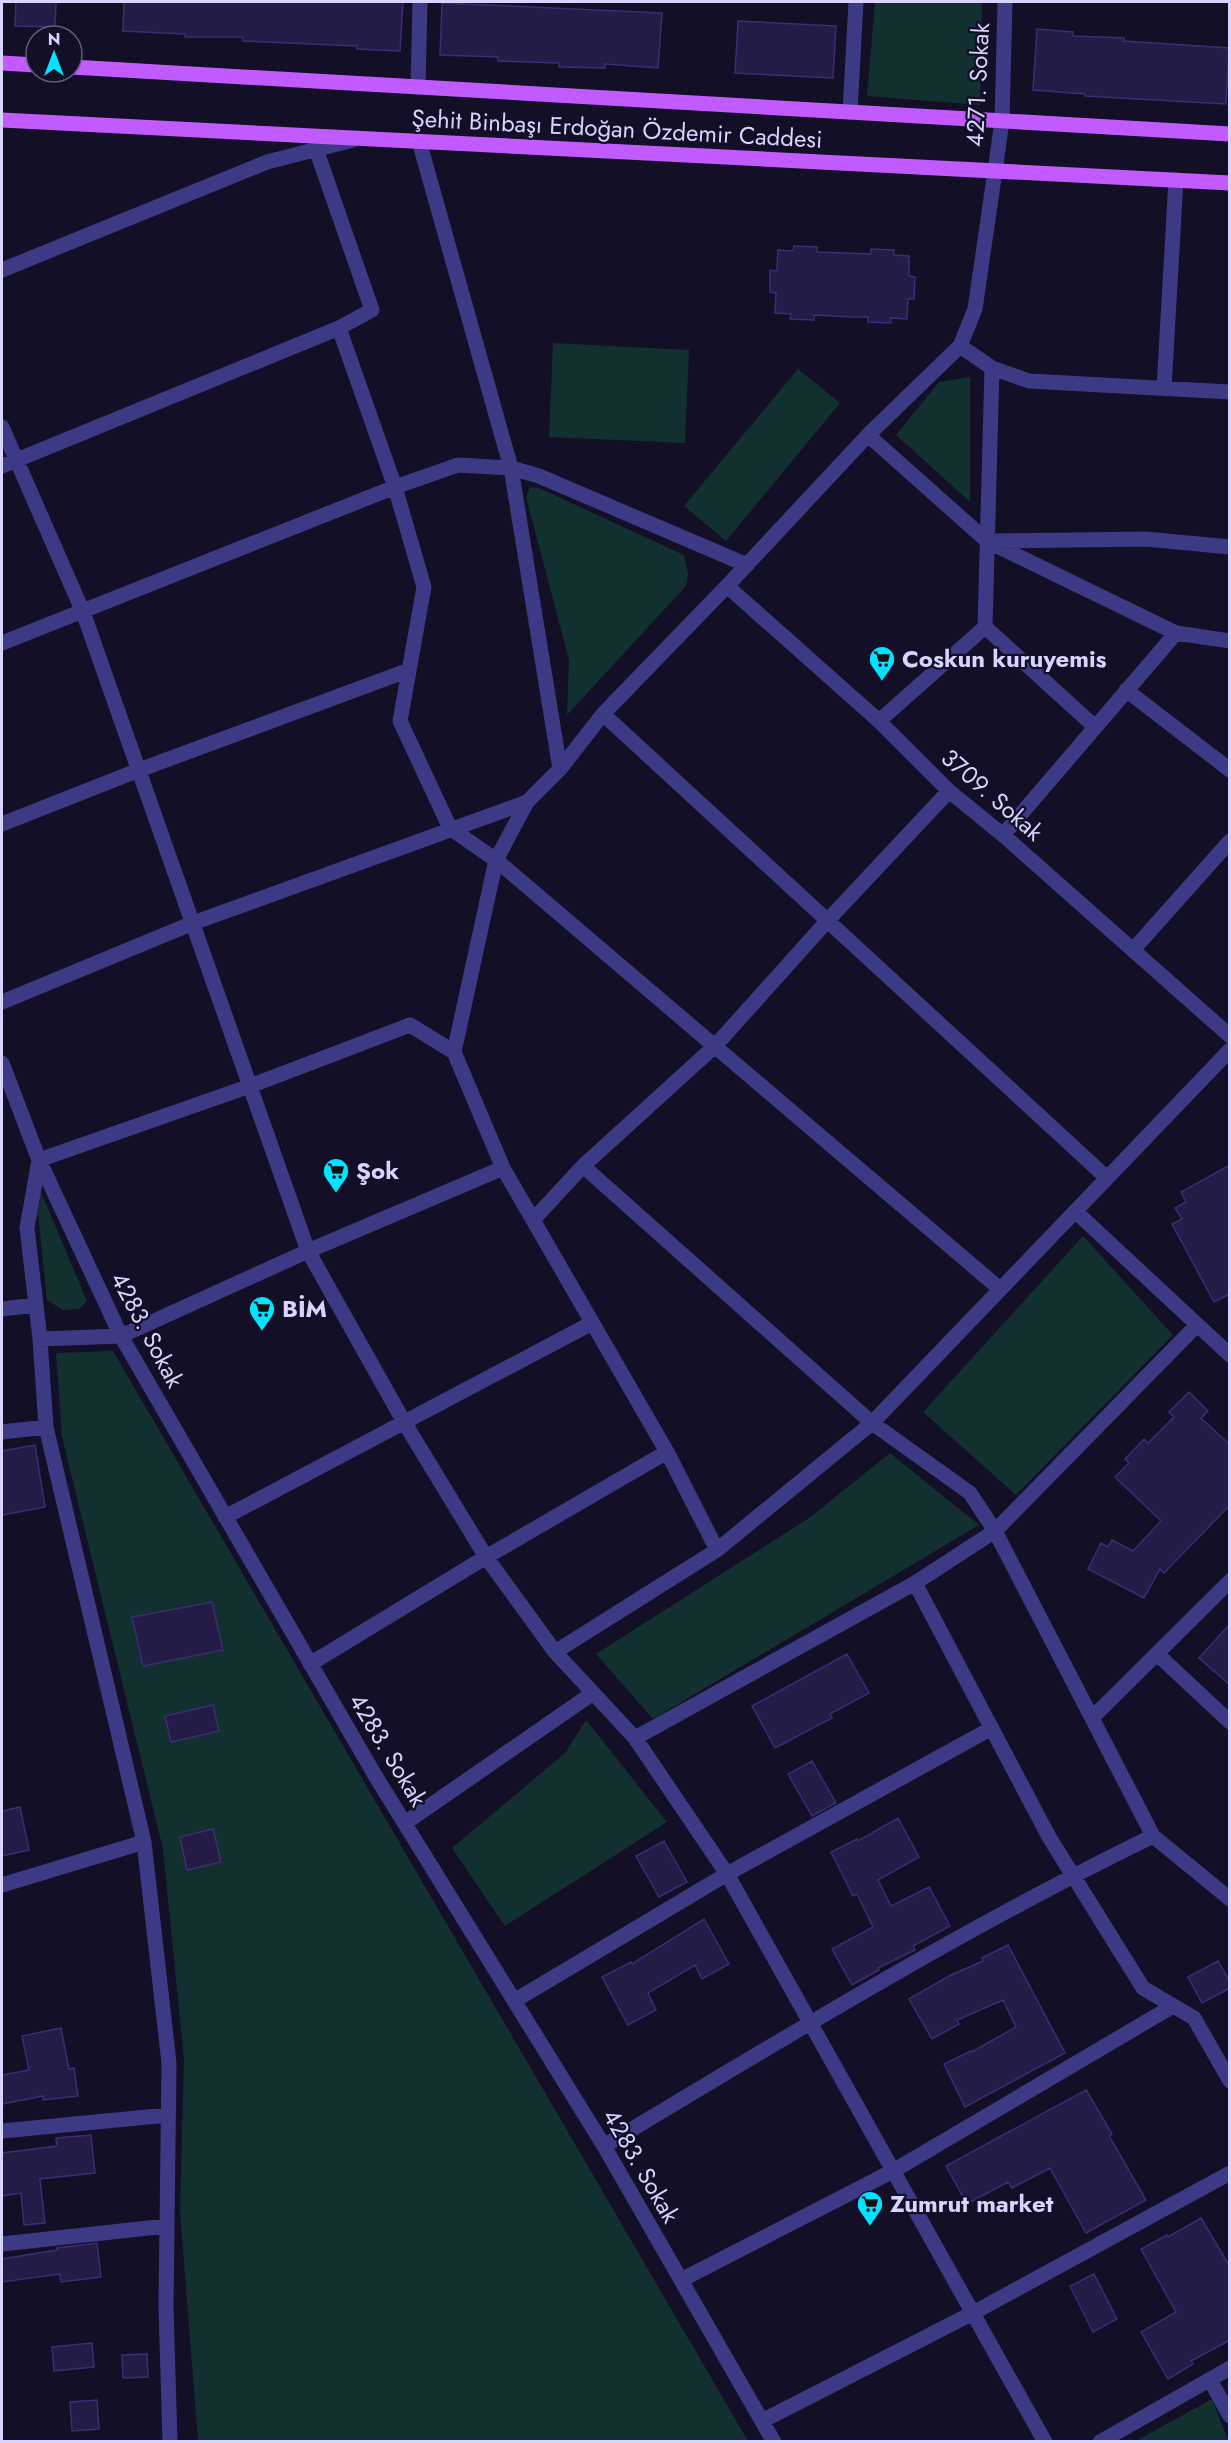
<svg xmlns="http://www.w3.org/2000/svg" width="1231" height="2443" viewBox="0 0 1231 2443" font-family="Jost,sans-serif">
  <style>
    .green { fill: #12302f }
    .building { fill: #241b47; stroke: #3b2d73; stroke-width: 1.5 }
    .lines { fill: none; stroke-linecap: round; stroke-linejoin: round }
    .minor { stroke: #3d3a85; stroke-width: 15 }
    .major { stroke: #c25bff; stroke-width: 15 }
    .labels { text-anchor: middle; stroke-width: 4.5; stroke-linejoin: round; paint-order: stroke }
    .street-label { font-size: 24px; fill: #d9d4ff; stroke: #130f26 }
    .poi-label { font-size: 24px; font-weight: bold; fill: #d9d4ff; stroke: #130f26; text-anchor: start }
  </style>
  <rect width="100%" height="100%" fill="#130f26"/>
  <path class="green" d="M875,2H982L980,105L867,96Z
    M553,343L689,350L685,443L549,437Z
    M798,369L840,403L726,541L684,506Z
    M970,377V502L896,435L939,382Z
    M530,487L539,488L684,555L688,574L686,586L567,715L569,660L526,497Z
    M41,1192L87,1301L79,1309L63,1310L47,1300L38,1214Z
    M1083,1236L1173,1335L1016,1495L923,1412Z
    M113,1351L748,2441H198L180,2212L184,2059L163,1849L62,1437L56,1353Z
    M890,1453L979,1525L653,1719L596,1654L809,1518Z
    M586,1720L667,1822L505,1926L452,1848L565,1753Z
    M1212,2399L1229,2442H1134Z"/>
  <path class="building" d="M16,2H56L55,27L15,26Z
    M124,2H403L400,51L357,49V46L243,41V37H185V34L123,31Z
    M442,3L662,13L658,68L605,64V68L559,67V63L498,61V57L440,55Z
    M738,21L836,26L833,78L735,73Z
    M1037,29L1073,32V36L1124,38V41L1229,48L1226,104L1085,96V94L1033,90Z
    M794,246L817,247V252L871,254V249L894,250V255L909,256V276L915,277L914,299H908L907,319L891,318V323L868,322V317H852L814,315V320L790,319L791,314L775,313L776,293L770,292V270L777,271L778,250L793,251Z
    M1230,1165V1294L1214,1302L1172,1224L1182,1219L1175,1208L1186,1202L1181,1192Z
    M1189,1392L1208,1411L1201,1418L1230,1445V1505L1164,1573L1160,1569L1144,1598L1088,1569L1101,1543L1108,1547L1112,1540L1133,1551L1161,1521L1115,1477L1129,1463L1125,1459L1144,1439L1148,1443L1174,1417L1169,1412Z
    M35,1445L45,1507L2,1515V1451Z
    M212,1602L223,1650L143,1666L132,1617Z
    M1230,1624V1685L1199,1658Z
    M847,1654L869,1693L830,1714L832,1718L775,1748L752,1706Z
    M213,1705L219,1731L171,1742L165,1716Z
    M812,1761L836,1803L812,1816L788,1774Z
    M20,1807L29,1850L2,1856V1811Z
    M898,1818L919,1857L878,1880L891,1906L929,1887L950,1926L913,1946L915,1950L878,1968L879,1970L852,1985L832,1949L873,1927L857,1894L853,1896L831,1852L857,1839L858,1841Z
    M213,1829L221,1862L187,1870L180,1837Z
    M664,1841L687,1882L659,1897L636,1856Z
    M704,1919L729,1964L702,1979L695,1965L648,1993L656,2010L628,2025L602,1977L631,1962L632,1964Z
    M1008,1945L1065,2053L965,2107L944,2064L971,2051L972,2052L1016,2027L1003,2000L957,2020L959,2024L932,2039L909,1999L951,1975L983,1961L982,1958Z
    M1218,1961L1230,1982V1988L1202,2003L1188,1977Z
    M61,2028L69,2069L74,2068L78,2096L43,2100V2096L2,2104V2075L29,2070L22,2036Z
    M1086,2090L1112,2134L1109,2136L1146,2200L1086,2233L1050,2168L1012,2188L1008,2182L967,2204L946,2166Z
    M91,2135L95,2173L40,2179L45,2223L24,2225L21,2193L2,2196V2153L57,2146L56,2138Z
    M1201,2218L1230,2267V2340L1191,2361L1193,2364L1168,2379L1141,2332L1176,2312L1141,2249L1167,2235L1168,2237Z
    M97,2243L101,2277L61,2282L60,2274L2,2282V2259L57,2250V2248Z
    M1094,2274L1117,2319L1093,2332L1070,2286Z
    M92,2343L94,2367L54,2371L52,2347Z
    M147,2354L148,2377L123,2378L122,2355Z
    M97,2400L99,2429L72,2431L70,2402Z"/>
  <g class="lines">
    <path class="minor" d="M418,87L420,2
      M850,112L856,2
      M419,141L511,468L539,476L747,565
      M2,270L267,162L353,140
      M339,328L395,487L424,587L400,721L450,828L496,860L1000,1289
      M960,346L992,368L1029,381L1230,392
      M1164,388L1176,180
      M2,427L83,612L308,1251L404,1422L486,1557L555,1652L635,1738L727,1874L1045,2442
      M868,435L987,541L1176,633L1230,641
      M2,466L339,328L372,310L316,149
      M990,541L1146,539L1230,547
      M727,586L879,721L949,791L1003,835L1230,1036
      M985,627L1094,726
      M2,643L395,487L458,465L511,468L560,769
      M1126,690L1230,770
      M603,714L1107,1178
      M879,721L985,627L992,368
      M2,824L139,770L409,670
      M1003,835L1176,633
      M1133,950L1230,841
      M2,1002L193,923L527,802
      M2,1063L39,1160L121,1336L376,1777L604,2146L774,2442
      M583,1166L872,1423L970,1493L995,1531L1153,1836L1230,1899
      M1075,1211L1230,1355
      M533,1220L583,1166L715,1046L829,919L949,791
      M2,1309L36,1305
      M40,1339L121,1336L308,1251L503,1168
      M2,1432L46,1427
      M225,1517L592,1323
      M717,1550L667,1452L503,1168L454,1052L496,860L527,802L560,769L603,714L727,586L868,435L960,346L975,309L995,171L1002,121L1005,2
      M915,1583L1049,1837L1143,1988L1194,2018L1230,2081
      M555,1652L717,1550L872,1423L1230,1050
      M1157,1654L1230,1722
      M310,1664L486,1557L667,1452
      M1092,1718L1230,1581
      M635,1738L915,1583L995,1531L1197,1325
      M405,1823L593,1693
      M2,1885L144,1842
      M514,2001L727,1874L992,1728
      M2,2131L168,2115
      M604,2146C784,2038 964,1928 1153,1836
      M2,2244L167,2226
      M681,2280L893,2171L1173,2006
      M1210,2380L1230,2416
      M762,2421L973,2313L1230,2173
      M170,2442L166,2307L169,2063L144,1842L46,1427L40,1339L27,1228L39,1160L250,1086L410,1025L454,1052
      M1100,2442L1230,2368"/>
    <path class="major" d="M2,63L36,65
      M72,67L1230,134
      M2,120L1230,183"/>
  </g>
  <defs>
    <g id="supermarket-pin" transform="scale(1.35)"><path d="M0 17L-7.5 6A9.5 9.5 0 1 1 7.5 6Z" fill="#00e5ff" stroke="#130f26"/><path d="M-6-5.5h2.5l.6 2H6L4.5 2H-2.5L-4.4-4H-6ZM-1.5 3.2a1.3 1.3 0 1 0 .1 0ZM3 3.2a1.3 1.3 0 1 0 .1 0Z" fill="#111"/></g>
  </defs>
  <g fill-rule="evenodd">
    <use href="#supermarket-pin" x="882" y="659"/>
    <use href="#supermarket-pin" x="336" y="1171"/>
    <use href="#supermarket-pin" x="262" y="1309"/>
    <use href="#supermarket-pin" x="870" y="2204"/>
  </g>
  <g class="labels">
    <g class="street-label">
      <text transform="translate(978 85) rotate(-87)" y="8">4271. Sokak</text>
      <text transform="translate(617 129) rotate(3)" y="8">Şehit Binbaşı Erdoğan Özdemir Caddesi</text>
      <text transform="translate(992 795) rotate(41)" y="8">3709. Sokak</text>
      <text transform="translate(147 1330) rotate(62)" y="8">4283. Sokak</text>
      <text transform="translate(388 1750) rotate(59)" y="8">4283. Sokak</text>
      <text transform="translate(641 2166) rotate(60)" y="8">4283. Sokak</text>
    </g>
    <g class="poi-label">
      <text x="902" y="667">Coskun kuruyemis</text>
      <text x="356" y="1179">Şok</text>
      <text x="282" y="1317">BİM</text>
      <text x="890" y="2212">Zumrut market</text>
    </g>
  </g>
  <rect width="1231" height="2443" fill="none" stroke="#d9d4ff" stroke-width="6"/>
  <g transform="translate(54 54)"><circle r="28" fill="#130f26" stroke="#625e7d" stroke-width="1.5"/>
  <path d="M0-4.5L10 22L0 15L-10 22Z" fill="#00e5ff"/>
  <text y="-9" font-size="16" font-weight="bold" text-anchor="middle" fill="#d9d4ff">N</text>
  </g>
</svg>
